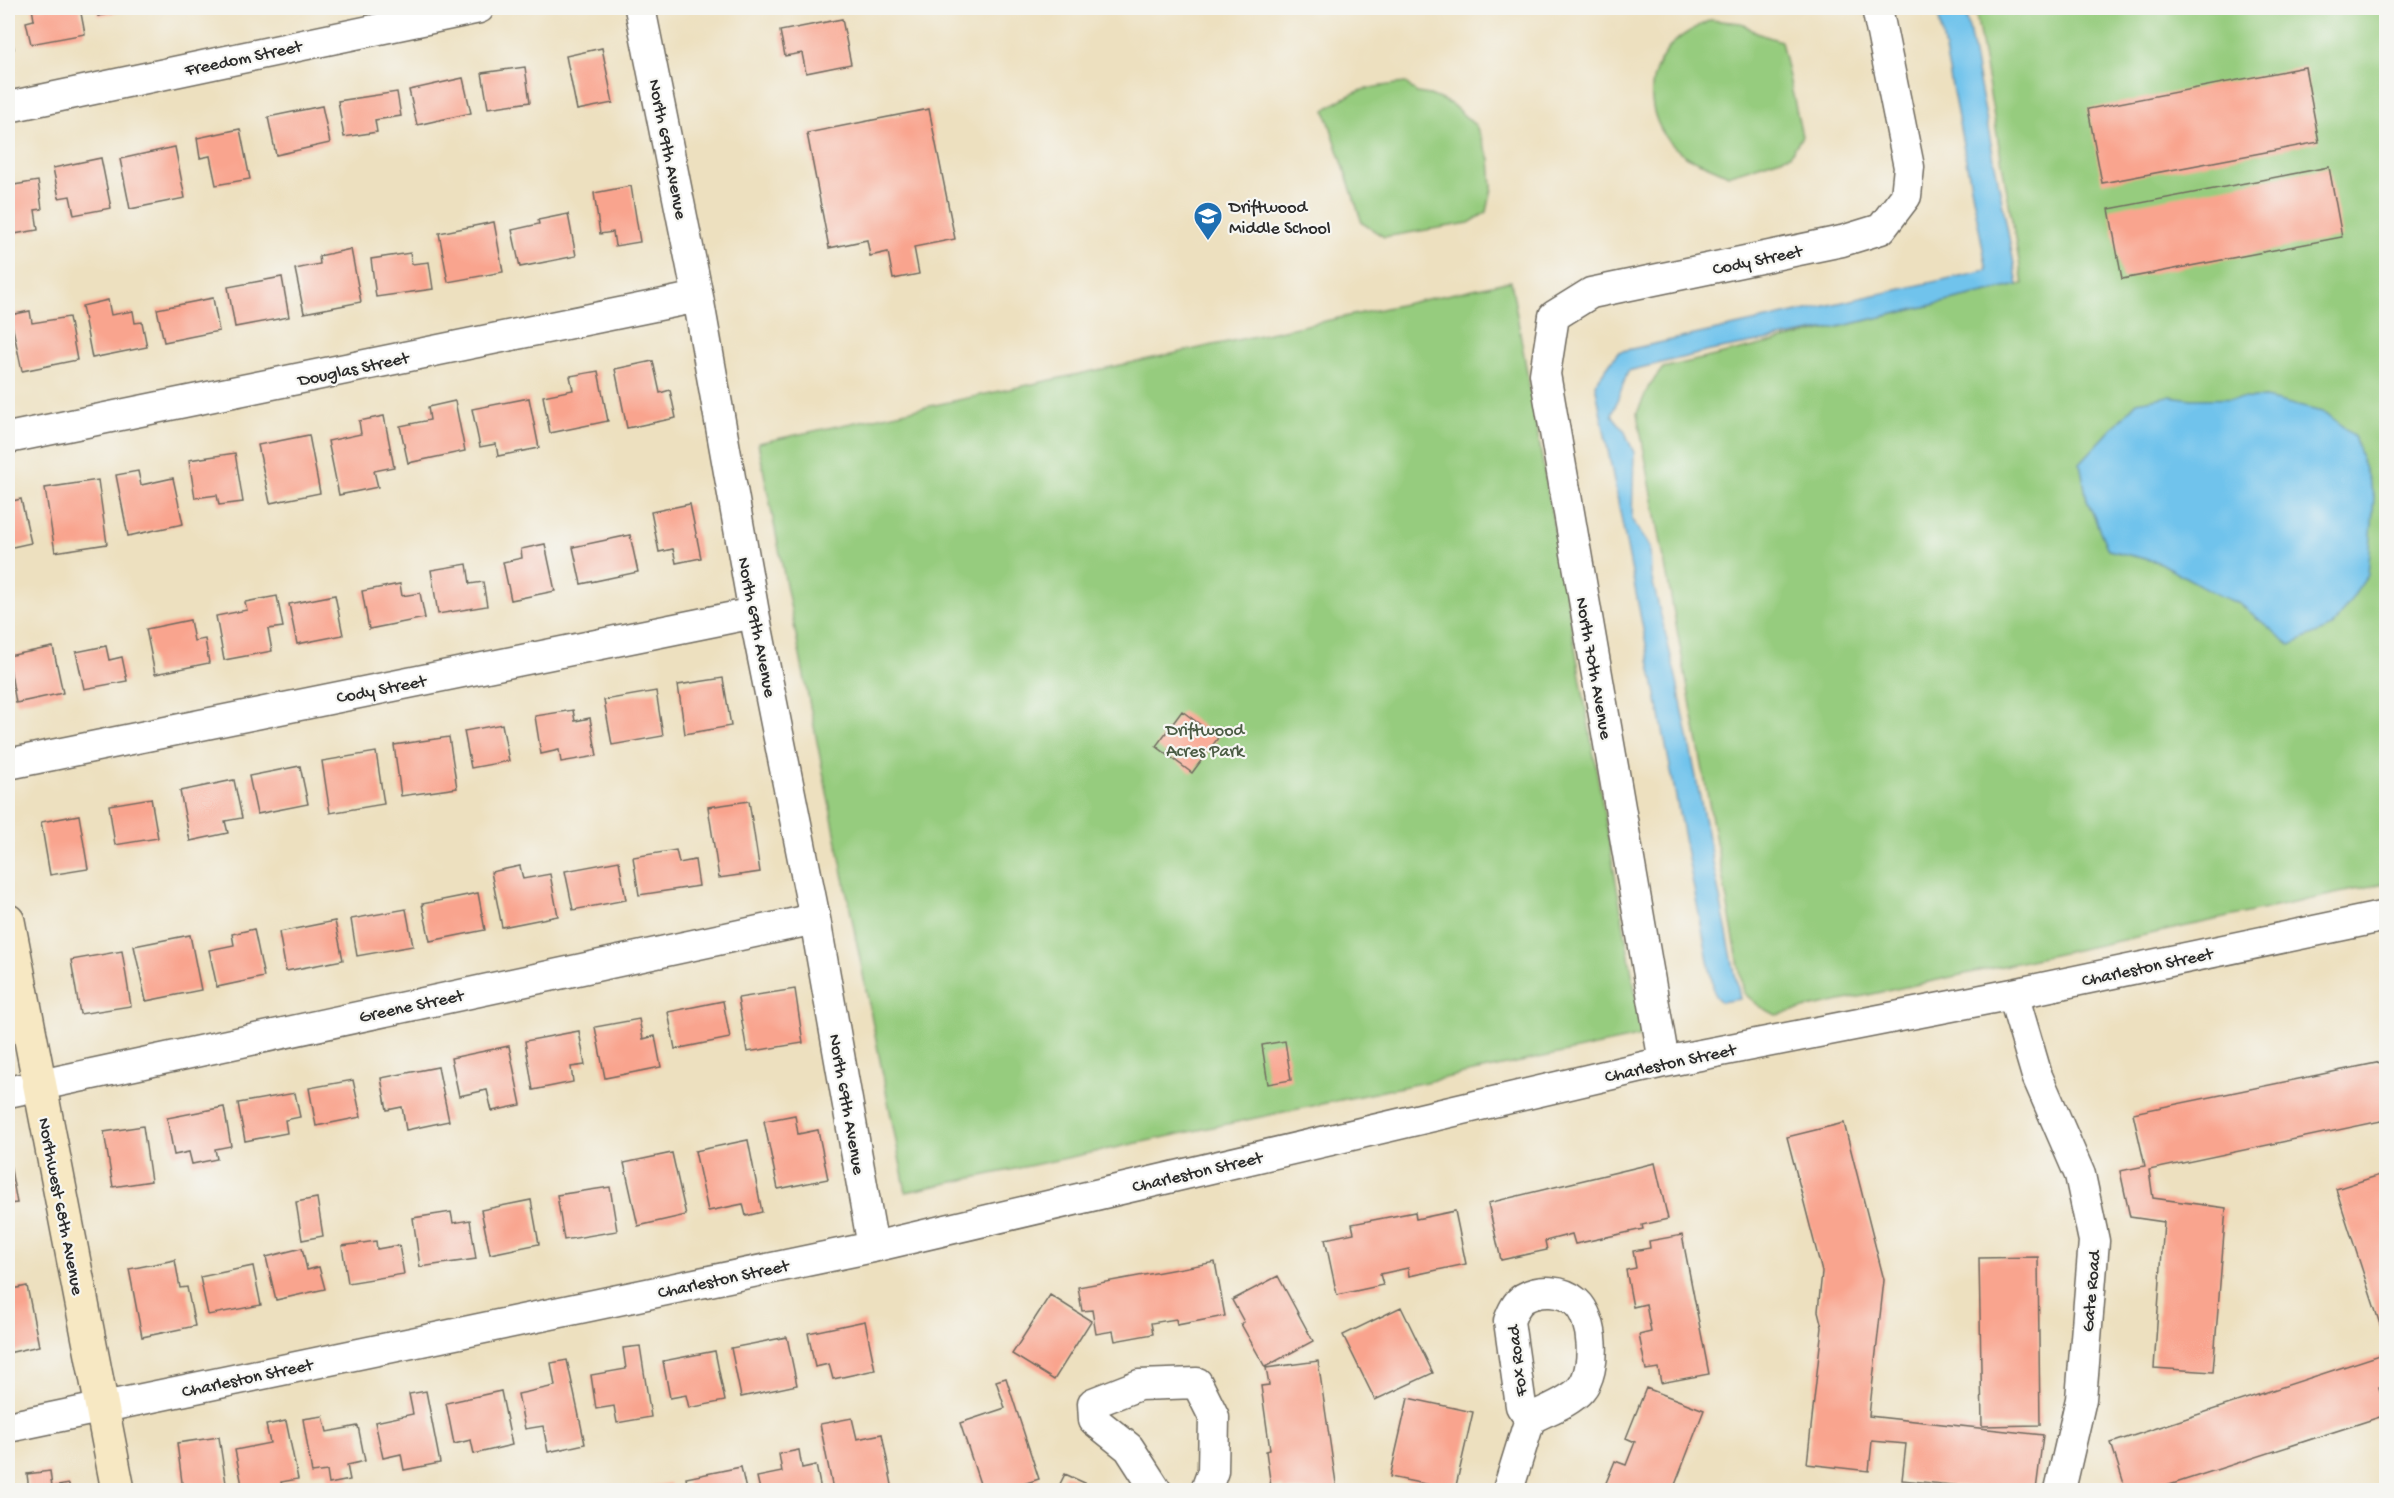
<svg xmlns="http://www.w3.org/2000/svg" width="2394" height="1498" viewBox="0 0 2394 1498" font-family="'Gochi Hand',sans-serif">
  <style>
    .green { fill: #96cc7e; stroke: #607c54; stroke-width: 1.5 }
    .water { fill: #6fc3ec; stroke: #4d778c; stroke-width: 1.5 }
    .building { fill: #f9a48e }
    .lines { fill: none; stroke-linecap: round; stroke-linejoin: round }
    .street-casing { stroke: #6f6a5f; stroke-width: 33 }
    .secondary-casing { stroke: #6f6a5f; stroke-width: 36 }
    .street { stroke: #fff; stroke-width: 30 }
    .secondary { stroke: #f7e8c3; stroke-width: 33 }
    .labels { text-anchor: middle; stroke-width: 4.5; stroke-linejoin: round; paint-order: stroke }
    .street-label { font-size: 18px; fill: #2b2b2b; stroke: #f6f6f2 }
    .poi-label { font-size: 18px; fill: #2b2b2b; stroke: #f6f6f2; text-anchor: start }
    .park-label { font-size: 18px; fill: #4b5b44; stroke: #f6f6f2 }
  </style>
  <rect width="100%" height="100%" fill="#f6f6f2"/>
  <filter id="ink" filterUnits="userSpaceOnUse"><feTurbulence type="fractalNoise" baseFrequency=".0167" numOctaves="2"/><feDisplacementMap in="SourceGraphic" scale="12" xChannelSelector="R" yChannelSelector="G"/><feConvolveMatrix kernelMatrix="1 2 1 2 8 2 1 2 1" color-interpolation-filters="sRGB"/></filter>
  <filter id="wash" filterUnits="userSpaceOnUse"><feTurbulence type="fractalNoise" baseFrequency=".008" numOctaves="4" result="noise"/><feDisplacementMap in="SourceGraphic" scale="24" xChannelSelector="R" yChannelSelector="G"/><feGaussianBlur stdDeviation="1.35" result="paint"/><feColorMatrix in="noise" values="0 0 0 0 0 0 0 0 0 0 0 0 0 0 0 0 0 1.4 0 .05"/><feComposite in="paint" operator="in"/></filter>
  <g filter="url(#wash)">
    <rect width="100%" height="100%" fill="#ede0bf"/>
    <path class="green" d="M1975,8H2386V883L1776,1015L1759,1006L1744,993L1637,413L1649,386L1663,368L2023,284Z
      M1710,20L1741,23L1759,34L1781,41L1802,136L1790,155L1728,175C1715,168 1699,163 1686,156C1651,134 1640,85 1666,52C1677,36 1694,29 1710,20Z
      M1406,83L1417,93L1430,95L1451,104L1476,126L1490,159L1492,188L1487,212L1469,223L1384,237L1362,223L1325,110C1356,88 1369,87 1406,83Z
      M1511,281L1643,1036L906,1192L758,443Z"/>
    <path class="water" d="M1937,8H1965L2018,285L1838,327L1710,351L1628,371L1612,415L1624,430L1634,453L1632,520L1650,547L1651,575L1676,677L1740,999L1721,1002L1715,996L1595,384L1618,352L1987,270Z
      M2169,396L2192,399L2266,398L2326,413L2354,436L2374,497L2368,575L2332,627L2290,645L2240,604L2220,596L2158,562L2108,550L2087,500L2080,463L2137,402Z"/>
    <g id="blocks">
      <path class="building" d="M32,8H80L85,34L31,44L26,22L34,20Z
        M96,8H132V9L98,16Z
        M8,19L14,49L8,50Z
        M842,19L851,64L806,73L802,53L785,56L780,31Z
        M602,48L613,103L577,110L566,56Z
        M525,67L530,102L488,108L482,73Z
        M2305,67L2319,142L2102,183L2088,109Z
        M463,78L471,113L417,125L409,90Z
        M397,92L401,116L375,120L377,132L344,137L338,101Z
        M322,106L330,143L276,155L268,117Z
        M929,109L955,239L914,247L919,274L893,279L888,252L870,256L867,240L829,248L807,133Z
        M240,129L250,179L216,185L210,156L200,158L197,138Z
        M175,147L185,198L130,209L120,159Z
        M101,158L111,208L74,215L70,196L59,198L53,168Z
        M2329,167L2342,237L2122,279L2109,209Z
        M38,181L42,209L35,210L38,230L8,235V186Z
        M631,186L640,242L615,246L613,232L600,234L594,193Z
        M568,214L576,256L520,267L512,230L539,224L538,220Z
        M494,222L503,272L448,282L439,233Z
        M351,249L361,302L304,313L295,269L320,264L319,256Z
        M410,253L412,264L429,262L433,289L376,297L371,259Z
        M282,277L289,317L235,327L228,287Z
        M213,298L219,331L164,342L157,309Z
        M108,300L111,315L133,311L135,323L142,322L147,347L92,358L82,306Z
        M30,311L32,323L69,317L77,360L22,371L10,315Z
        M653,361L660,393L670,390L676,418L627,428L615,369Z
        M598,371L608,421L550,433L543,396L573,390L570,376Z
        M529,398L539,448L498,456L496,444L480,447L472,409Z
        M455,401L465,451L408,463L400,426L430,420L428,407Z
        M384,416L394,467L374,471L378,487L339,495L328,441L361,434L359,421Z
        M309,435L320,493L270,503L258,445Z
        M235,453L243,502L219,505L217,495L195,498L189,460Z
        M138,471L141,485L173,478L183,524L128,536L116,475Z
        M98,480L107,544L55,552L45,488Z
        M21,499L31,543L8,548V502Z
        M690,504L701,558L676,563L673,549L659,552L651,512Z
        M630,535L638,572L581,584L573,547Z
        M545,544L555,591L511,600L503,562L522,558L521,549Z
        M467,564L470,584L483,582L487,606L438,614L431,570Z
        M400,584L402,596L420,593L425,618L369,629L362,591Z
        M335,595L343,635L297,644L289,604Z
        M277,596L283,627L268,629L272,651L224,660L216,616L247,610L245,602Z
        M190,620L194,641L205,639L209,663L155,674L146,629Z
        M106,646L109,660L122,657L127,681L84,689L76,652Z
        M53,647L63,693L16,703L8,656Z
        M723,678L731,726L685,734L678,685Z
        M656,691L663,736L612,745L604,700Z
        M573,710L575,721L590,718L597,756L561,762L559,750L541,754L535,716Z
        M1182,711L1218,738L1192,773L1156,746Z
        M502,724L509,761L471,768L464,731Z
        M449,737L457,788L401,796L394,745Z
        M376,752L384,804L330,813L322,761Z
        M300,766L308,804L257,814L249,776Z
        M234,780L242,818L225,821L228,833L190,841L180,791Z
        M151,798L158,838L115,845L109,805Z
        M749,801L760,872L719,878L708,807Z
        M79,815L88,869L50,875L41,822Z
        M676,850L679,863L695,860L699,886L639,895L633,857Z
        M619,861L626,900L573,910L565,871Z
        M520,866L523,879L550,874L558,916L502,927L491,872Z
        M478,893L485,930L430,941L422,904Z
        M406,909L413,946L357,956L351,919Z
        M335,921L343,960L286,971L279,932Z
        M254,929L264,977L217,987L209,950L234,945L232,934Z
        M190,935L201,990L146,1001L134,946Z
        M122,951L131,1006L80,1014L71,960Z
        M795,989L803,1043L747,1052L738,998Z
        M723,1001L730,1038L675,1049L668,1012Z
        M639,1019L643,1039L655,1036L661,1067L605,1078L595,1027Z
        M579,1031L585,1065L571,1067L573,1082L533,1090L525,1041Z
        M1285,1041L1291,1080L1268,1084L1262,1045Z
        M509,1046L521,1105L492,1111L487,1090L459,1096L451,1058Z
        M2386,1061V1120L2149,1170L2153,1198L2226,1208L2213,1372L2154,1368L2164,1222L2130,1217L2120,1171L2145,1166L2133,1113Z
        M438,1067L449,1121L406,1130L402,1107L387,1110L381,1078Z
        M353,1080L361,1117L316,1126L309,1088Z
        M295,1093L300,1117L285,1120L287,1133L245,1141L238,1103Z
        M224,1107L231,1146L215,1149L217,1159L192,1164L189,1152L174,1155L167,1118Z
        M795,1115L798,1134L818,1130L828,1179L778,1189L764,1121Z
        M1844,1123L1884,1280L1869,1416L2043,1435L2036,1490H2001L1902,1480L1906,1444L1872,1441L1869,1471L1807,1464L1822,1327L1818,1311L1822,1272L1787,1137Z
        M143,1126L151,1181L113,1187L104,1132Z
        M748,1140L762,1212L746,1216L743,1204L708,1211L695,1151Z
        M8,1153L17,1203L8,1204Z
        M672,1153L686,1215L638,1226L624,1163Z
        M1655,1163L1668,1219L1642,1225L1643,1229L1575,1244L1572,1234L1545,1241L1547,1250L1501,1260L1488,1203Z
        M2386,1173V1343L2336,1189Z
        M610,1187L617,1231L564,1240L557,1195Z
        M317,1198L323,1236L302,1240L296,1202Z
        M531,1200L539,1244L490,1254L481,1210Z
        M1455,1211L1466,1264L1409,1276L1408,1268L1380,1274L1383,1285L1337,1295L1325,1239L1354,1233L1352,1224L1415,1212L1416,1219Z
        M451,1212L453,1223L470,1220L476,1259L420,1267L413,1218Z
        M1682,1235L1709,1374L1661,1383L1658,1368L1646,1370L1639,1335L1651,1332L1646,1304L1633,1307L1626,1270L1636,1268L1633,1251L1650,1248L1649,1241Z
        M376,1241L377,1249L399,1245L404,1274L348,1283L342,1246Z
        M302,1248L307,1270L319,1267L325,1289L276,1300L266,1257Z
        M2038,1257L2040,1425L1982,1426L1979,1258Z
        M175,1260L180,1288L187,1287L195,1326L142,1337L129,1269Z
        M1215,1262L1225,1316L1177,1325L1176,1319L1151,1323L1153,1334L1115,1341L1113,1331L1096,1334L1092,1310L1082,1311L1078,1287Z
        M253,1266L261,1305L208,1315L200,1277Z
        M1278,1276L1313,1341L1265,1367L1241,1324L1244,1322L1232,1300Z
        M27,1286L39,1346L8,1353V1290Z
        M1050,1295L1091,1321L1054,1380L1012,1354Z
        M1401,1307L1433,1373L1375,1400L1343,1335Z
        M865,1321L875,1370L833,1379L829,1364L815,1367L808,1333Z
        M787,1337L797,1385L741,1397L731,1348Z
        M640,1346L651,1417L617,1423L614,1406L596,1409L591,1375L626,1369L623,1348Z
        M715,1351L725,1401L689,1408L686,1395L670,1398L663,1361Z
        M2386,1353V1385L2379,1387L2386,1415L2154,1490H2126L2111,1443Z
        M567,1360L585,1444L548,1452L543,1426L525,1429L518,1394L555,1386L551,1363Z
        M1318,1361L1337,1490H1283V1486L1271,1487L1266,1451L1270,1450L1261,1386L1269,1385L1266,1368Z
        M1006,1378L1039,1479L1004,1490H982L960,1423L1005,1408L996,1381Z
        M1646,1388L1704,1410L1673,1490H1603L1615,1461L1626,1465L1635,1442L1626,1438Z
        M426,1391L440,1463L404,1470L401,1454L383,1458L375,1422L413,1414L409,1394Z
        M501,1391L512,1445L474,1454L471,1440L454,1444L446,1403Z
        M1408,1398L1473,1412L1455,1490L1390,1477Z
        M323,1416L327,1432L358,1426L365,1461L347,1465L350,1480L329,1484L327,1471L312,1473L303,1419Z
        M852,1418L857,1439L882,1434L893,1490H833L820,1424Z
        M286,1421L298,1479L281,1482L283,1490H243L235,1450L270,1443L266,1425Z
        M219,1437L227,1490H183L177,1443Z
        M799,1450L802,1468L816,1465L821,1490H760L757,1477L782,1472L779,1454Z
        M741,1467L746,1490H688L686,1478Z
        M50,1471L52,1487L69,1484L70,1490H29L27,1474Z
        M1065,1474L1100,1490H1057Z
        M670,1483L672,1490H636V1489Z"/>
    </g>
  </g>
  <g filter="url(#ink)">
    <use href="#blocks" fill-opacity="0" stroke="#6f6a5f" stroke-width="1.5"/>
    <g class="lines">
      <g class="street-casing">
        <path id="street" d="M640,8L698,297L754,613L815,919L873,1247
          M8,107L479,8
          M8,438L698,297
          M8,764L754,613
          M2013,994L2037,1076L2080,1175L2094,1241L2081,1399L2060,1490
          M1664,1062L1545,374L1554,316L1591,293L1842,241L1881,229L1906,196L1909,167L1877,8
          M8,1092L815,919
          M8,1427L873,1247L1664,1062L2013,994L2386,916
          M1156,1490L1129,1448L1094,1420L1093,1403L1139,1385L1197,1383L1214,1417L1213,1471L1206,1490
          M1508,1490L1530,1419C1546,1410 1569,1403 1581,1389C1597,1370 1595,1319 1576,1302C1563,1290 1539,1289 1524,1298C1516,1303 1512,1313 1509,1321L1521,1406L1530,1419"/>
      </g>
      <g class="secondary-casing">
        <path id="secondary" d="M8,921L118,1490"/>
      </g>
      <use href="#street" class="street"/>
      <use href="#secondary" class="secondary"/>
    </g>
  </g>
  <defs>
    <g id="school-pin" transform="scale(1.5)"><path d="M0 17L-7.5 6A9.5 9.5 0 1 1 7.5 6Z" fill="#1f6fb2" stroke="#f6f6f2"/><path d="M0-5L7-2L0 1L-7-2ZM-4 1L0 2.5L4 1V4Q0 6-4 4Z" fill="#fff"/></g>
  </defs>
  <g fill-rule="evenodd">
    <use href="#school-pin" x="1208" y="216"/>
  </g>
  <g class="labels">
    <g class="street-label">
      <text transform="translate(243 57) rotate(-12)" y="6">Freedom Street</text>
      <text transform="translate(669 149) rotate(79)" y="6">North 69th Avenue</text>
      <text transform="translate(1757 259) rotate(-12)" y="6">Cody Street</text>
      <text transform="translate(353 368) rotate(-12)" y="6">Douglas Street</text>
      <text transform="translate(758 627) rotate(79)" y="6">North 69th Avenue</text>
      <text transform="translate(1595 668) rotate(80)" y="6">North 70th Avenue</text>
      <text transform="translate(381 688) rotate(-11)" y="6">Cody Street</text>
      <text transform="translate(2147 966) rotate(-12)" y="6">Charleston Street</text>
      <text transform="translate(411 1005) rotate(-12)" y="6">Greene Street</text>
      <text transform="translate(1670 1062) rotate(-12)" y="6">Charleston Street</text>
      <text transform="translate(848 1104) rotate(80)" y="6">North 69th Avenue</text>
      <text transform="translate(1197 1171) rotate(-13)" y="6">Charleston Street</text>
      <text transform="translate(62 1206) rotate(79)" y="6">Northwest 68th Avenue</text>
      <text transform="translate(723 1278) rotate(-12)" y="6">Charleston Street</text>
      <text transform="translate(2090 1291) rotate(-85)" y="6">Gate Road</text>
      <text transform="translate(1516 1361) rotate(-97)" y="6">Fox Road</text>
      <text transform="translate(247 1377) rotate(-12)" y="6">Charleston Street</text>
    </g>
    <g class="poi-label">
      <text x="1229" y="212">Driftwood<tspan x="1229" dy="21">Middle School</tspan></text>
    </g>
    <g class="park-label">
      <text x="1205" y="735">Driftwood<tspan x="1205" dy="21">Acres Park</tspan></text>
    </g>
  </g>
  <rect width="2394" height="1498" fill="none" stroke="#f6f6f2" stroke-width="30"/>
</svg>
